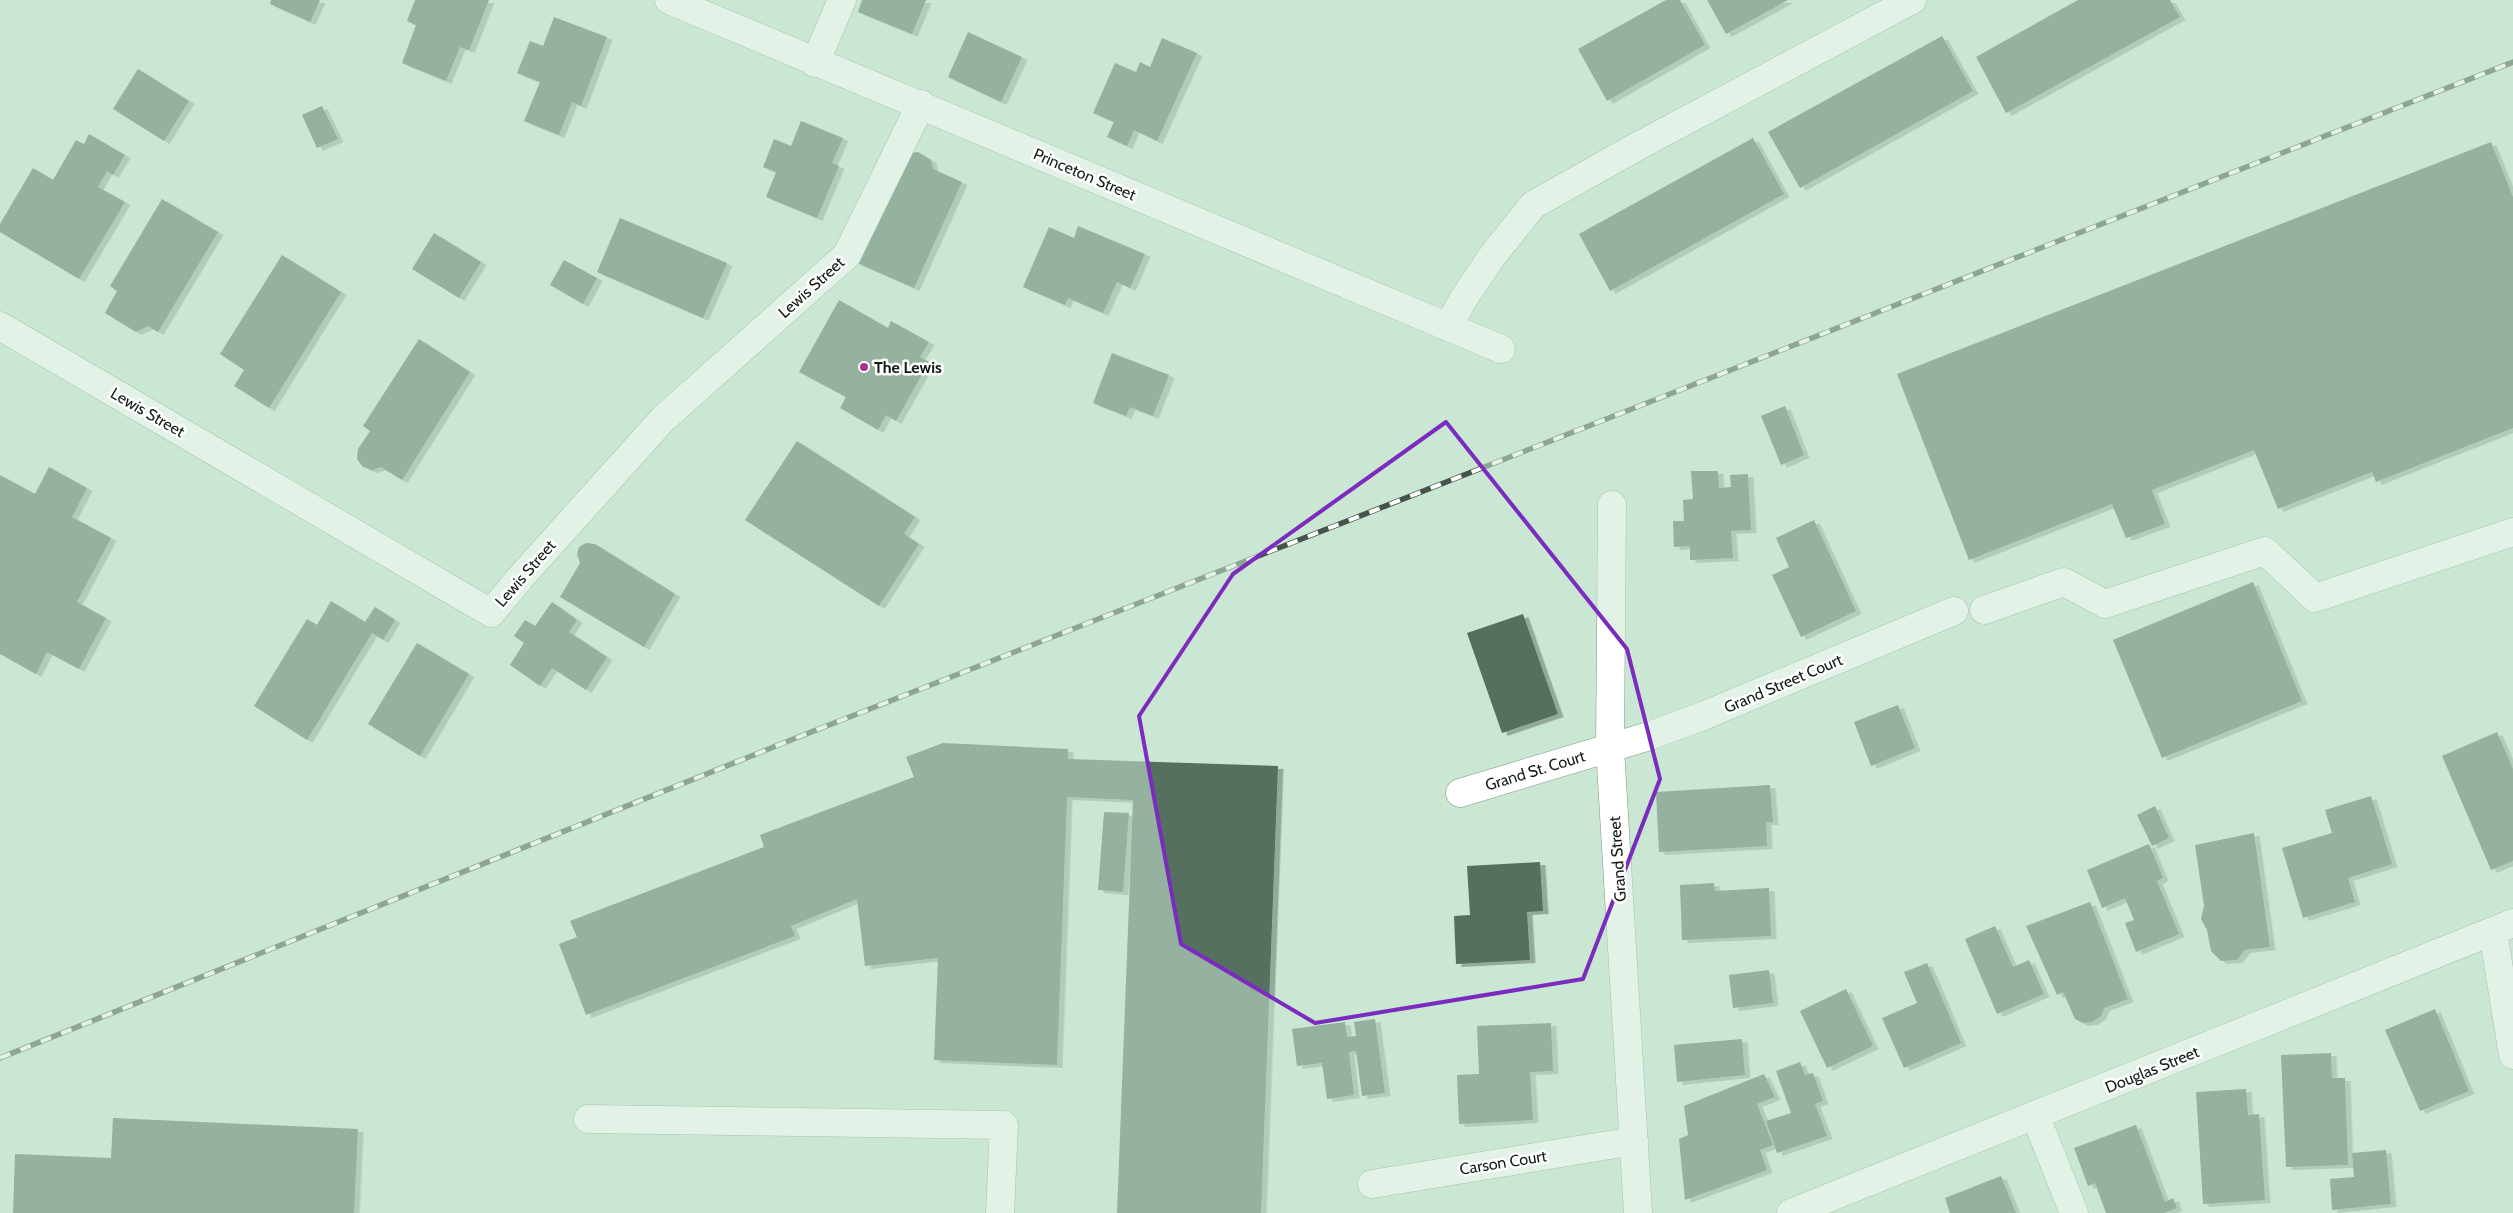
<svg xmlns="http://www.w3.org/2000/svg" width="2513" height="1213" viewBox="0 0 2513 1213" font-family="Cabin,sans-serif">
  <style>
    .building { fill: #546f5e; filter: url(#shadow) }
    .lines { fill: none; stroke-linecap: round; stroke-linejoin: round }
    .minor-casing { stroke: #7b9785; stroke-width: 29 }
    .minor { stroke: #fff; stroke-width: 28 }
    .rail-casing { stroke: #45544a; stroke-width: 5.5 }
    .rail { stroke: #fff; stroke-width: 4; stroke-dasharray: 11; stroke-linecap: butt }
    .marked { fill: none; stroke: #7b2cbf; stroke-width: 4; stroke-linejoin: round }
    .poi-dot { fill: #a5338e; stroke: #fff; stroke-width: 2 }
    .labels { text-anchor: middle; stroke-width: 5; stroke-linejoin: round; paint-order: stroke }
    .street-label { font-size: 16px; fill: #121c16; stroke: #fff }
    .poi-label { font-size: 16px; font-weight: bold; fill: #121c16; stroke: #fff; text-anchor: start }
  </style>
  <defs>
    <filter id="shadow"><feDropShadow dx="5.5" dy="3" stdDeviation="0" flood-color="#0004"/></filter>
  </defs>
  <rect width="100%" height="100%" fill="#cae7d4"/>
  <path class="building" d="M271,0H320L310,22L270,4Z
    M415,0H489L469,50L460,47L446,81L402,63L416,25L407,21Z
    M862,0H926L912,34L858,12Z
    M1666,0H1680L1705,45L1607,101L1578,49Z
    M1707,0H1788L1726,34Z
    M2078,0H2170L2180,17L2006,113L1976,57Z
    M554,17L607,37L581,106L572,102L559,135L524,121L540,82L517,73L530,41L543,46Z
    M968,32L1022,57L1001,102L948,77Z
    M1942,36L1973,91L1800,188L1768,132Z
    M1162,38L1197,53L1157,141L1134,130L1127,146L1107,137L1114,122L1093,113L1115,63L1136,72L1140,62L1150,67Z
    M138,69L189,101L164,141L113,109Z
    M322,106L338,139L317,148L302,115Z
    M801,121L843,138L832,163L839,166L817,218L766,197L776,172L763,167L774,139L791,146Z
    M89,134L125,155L113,175L107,171L98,187L125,202L79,279L0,232V224L33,168L53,180L76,140L84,144Z
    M1753,138L1784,194L1610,291L1579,234Z
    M2491,142L2513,197V428L2376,482L2372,472L2278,509L2254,450L2152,490L2165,524L2126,538L2112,504L1969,560L1897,374Z
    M918,152L931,160L933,169L962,182L914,288L855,262L912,153Z
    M162,199L218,232L158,332L148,326L136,332L105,313L117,291L110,286Z
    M620,218L727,263L703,318L597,272Z
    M1078,226L1145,254L1130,288L1117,282L1103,313L1068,298L1065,305L1023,287L1049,227L1074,238Z
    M434,233L481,262L459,298L412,269Z
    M282,255L341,292L269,408L234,386L244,370L220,354Z
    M564,260L597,278L583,304L550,285Z
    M839,300L888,328L891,321L929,342L920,357L929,362L896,421L886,415L878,430L840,408L846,397L799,372Z
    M419,339L470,372L402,480L381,467L372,470L363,467L357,459L358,449L370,431L363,426Z
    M1112,353L1169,375L1153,416L1130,407L1126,416L1093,403Z
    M1785,406L1804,455L1781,465L1761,416Z
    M797,441L915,517L904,534L919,544L879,606L745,520Z
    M49,467L87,488L72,517L111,538L77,602L106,618L79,669L47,652L36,674L0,654V475L35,494Z
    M1691,471H1718L1719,488L1731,487L1730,475L1748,474L1751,530L1731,531L1733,558L1690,560V546L1674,547L1673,521H1684L1683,500L1693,499Z
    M1814,520L1856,611L1801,637L1772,575L1789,567L1776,538Z
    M586,543L595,544L675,594L644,647L560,597L580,563L577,554L579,547Z
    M2253,582L2302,701L2162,758L2113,640Z
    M331,601L365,622L375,607L395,620L383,640L372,633L307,740L254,706L307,619L317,625Z
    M552,602L577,620L569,632L607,657L586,690L552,668L540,686L510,665L524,643L514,636L525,620L535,626Z
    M1523,614L1558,714L1502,733L1467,633Z
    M417,643L469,674L420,756L368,724Z
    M1898,705L1915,748L1871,766L1854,722Z
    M2497,732L2513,769V861L2491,870L2442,756Z
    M943,743L1068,749V759L1278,766L1261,1213H1117L1133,800L1067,797L1057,1065L934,1060L938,958L865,966L857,899L791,926L795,936L586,1015L559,944L577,937L570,921L764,847L760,835L914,777L906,757Z
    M1770,785L1773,822H1766L1767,846L1659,852L1656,792Z
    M2371,796L2392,864L2348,878L2355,902L2303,918L2282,848L2332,833L2325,810Z
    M2155,806L2169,838L2152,846L2137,815Z
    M1104,812L1129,813L1123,892L1098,890Z
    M2254,833L2270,947L2245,950L2237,960L2221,961L2211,951L2207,930L2201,919L2204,906L2195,845Z
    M2149,844L2163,878L2157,881L2179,934L2136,952L2125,923L2134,920L2125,898L2102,908L2087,870Z
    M1540,862L1543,911L1527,912L1530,960L1456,964L1454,916L1470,915L1467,866Z
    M1714,883L1715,891L1769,888L1771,936L1682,940L1680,885Z
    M2090,902L2128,999L2104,1008L2101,1016L2092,1022L2083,1023L2075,1019L2063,992L2057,995L2026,926Z
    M1995,926L2013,967L2029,960L2044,994L1997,1014L1965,939Z
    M1927,963L1961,1043L1904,1068L1882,1018L1917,1003L1904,972Z
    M1769,970L1773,1003L1733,1008L1729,975Z
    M1846,989L1873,1046L1827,1068L1800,1011Z
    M2435,1009L2469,1091L2420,1111L2385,1030Z
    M1375,1019L1385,1093L1362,1096L1356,1051L1349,1052L1354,1095L1327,1099L1322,1063L1297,1066L1292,1029L1345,1022L1347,1037L1356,1036L1354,1022Z
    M1551,1023L1553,1071L1530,1072L1533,1120L1459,1124L1457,1075L1479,1074L1477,1026Z
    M1742,1039L1745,1075L1677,1082L1674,1045Z
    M2331,1053L2332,1078H2345L2348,1165L2286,1167L2281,1055Z
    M1800,1062L1805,1075L1813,1073L1823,1101L1815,1104L1827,1136L1777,1153L1766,1121L1791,1113L1776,1071Z
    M1764,1074L1775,1097L1757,1104L1773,1145L1760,1150L1767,1170L1685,1200L1679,1139L1688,1135L1684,1106Z
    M2246,1089L2248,1115L2259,1114L2265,1200L2203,1204L2196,1092Z
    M113,1118L358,1129L354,1213H13L15,1154L111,1158Z
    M2136,1125L2165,1202L2173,1198L2177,1208L2164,1213H2106L2095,1183L2088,1186L2074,1148Z
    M2386,1150L2391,1204L2332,1210L2330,1179L2354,1177L2352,1153Z
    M2001,1176L2016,1213H1950L1945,1198Z"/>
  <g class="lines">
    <g class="minor-casing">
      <path id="minor" d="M669,0L1501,349
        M815,63L842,0
        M0,326L491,613L520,578L663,419L847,255L921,104
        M1448,327L1464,298L1493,255L1533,205L1638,146L1912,0
        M1612,505L1610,748L1638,1213
        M1984,610L2064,582L2105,604L2265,551L2315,598L2513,532
        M1460,793L1646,737L1703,716L1954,611
        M2493,932L2513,1055
        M2035,1115L2074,1213
        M588,1119L1004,1125L1000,1213
        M1372,1184L1634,1141
        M1791,1213L2513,923"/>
    </g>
    <use href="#minor" class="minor"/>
    <g class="rail-casing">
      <path id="rail" d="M0,1058L791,740L2513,62"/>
    </g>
    <use href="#rail" class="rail"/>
  </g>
  <path d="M0 0H2513V1213H0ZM1446,422L1627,649L1660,779L1583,979L1315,1023L1181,944L1139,716L1233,574Z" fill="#cae7d4" fill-opacity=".55" fill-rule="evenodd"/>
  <path class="marked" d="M1446,422L1627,649L1660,779L1583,979L1315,1023L1181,944L1139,716L1233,574Z"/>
  <circle class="poi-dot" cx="864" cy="367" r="5"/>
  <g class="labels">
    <g class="street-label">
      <text transform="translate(1085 174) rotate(23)" y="6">Princeton Street</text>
      <text transform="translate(811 287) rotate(-42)" y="6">Lewis Street</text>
      <text transform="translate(148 412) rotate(30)" y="6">Lewis Street</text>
      <text transform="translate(525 573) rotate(-49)" y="6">Lewis Street</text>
      <text transform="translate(1783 683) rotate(-23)" y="6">Grand Street Court</text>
      <text transform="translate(1535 770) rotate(-17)" y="6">Grand St. Court</text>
      <text transform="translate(1617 859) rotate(-94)" y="6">Grand Street</text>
      <text transform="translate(2152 1069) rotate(-22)" y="6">Douglas Street</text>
      <text transform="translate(1503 1162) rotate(-9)" y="6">Carson Court</text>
    </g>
    <g class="poi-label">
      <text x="874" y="373">The Lewis</text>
    </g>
  </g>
</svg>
